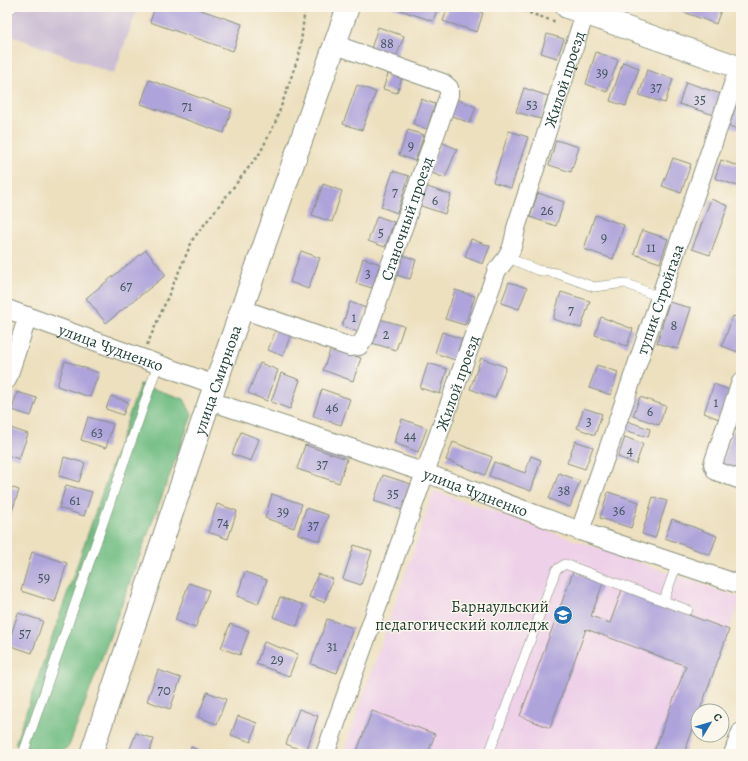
<svg xmlns="http://www.w3.org/2000/svg" width="748" height="761" viewBox="0 0 748 761" font-family="Alegreya,serif">
  <style>
    .built { fill: #eed0e8 }
    .industrial { fill: #ccbed4 }
    .forest { fill: #72bd84; stroke: #487d5c }
    .building { fill: #aea3da }
    .lines { fill: none; stroke-linecap: round; stroke-linejoin: round }
    .lane-casing { stroke: #868e7a; stroke-width: 10 }
    .street-casing { stroke: #868e7a; stroke-width: 20 }
    .secondary-casing { stroke: #868e7a; stroke-width: 24 }
    .path { stroke: #868e7a; stroke-width: 2.5; stroke-dasharray: 3 3; stroke-linecap: butt }
    .lane { stroke: #fff; stroke-width: 9 }
    .street { stroke: #fff; stroke-width: 18 }
    .secondary { stroke: #fff; stroke-width: 22 }
    .labels { text-anchor: middle; stroke-width: 3; stroke-linejoin: round; paint-order: stroke }
    .number-label { font-size: 14px; fill: #43565e }
    .street-label { font-size: 16px; fill: #1f3d34; stroke: #fbf7ec }
    .poi-label { font-size: 16px; fill: #1f3d34; stroke: #fbf7ec; text-anchor: end }
  </style>
  <rect width="100%" height="100%" fill="#fbf7ec"/>
  <filter id="ink" filterUnits="userSpaceOnUse"><feTurbulence type="fractalNoise" baseFrequency=".025" numOctaves="2"/><feDisplacementMap in="SourceGraphic" scale="8" xChannelSelector="R" yChannelSelector="G"/><feConvolveMatrix kernelMatrix="1 2 1 2 8 2 1 2 1" color-interpolation-filters="sRGB"/></filter>
  <filter id="wash" filterUnits="userSpaceOnUse"><feTurbulence type="fractalNoise" baseFrequency=".012" numOctaves="4" result="noise"/><feDisplacementMap in="SourceGraphic" scale="16" xChannelSelector="R" yChannelSelector="G"/><feGaussianBlur stdDeviation="0.9" result="paint"/><feColorMatrix in="noise" values="0 0 0 0 0 0 0 0 0 0 0 0 0 0 0 0 0 1.4 0 .05"/><feComposite in="paint" operator="in"/></filter>
  <g filter="url(#wash)">
    <rect width="100%" height="100%" fill="#ede0bf"/>
    <path class="built" d="M434,491L741,598L684,754H343Z"/>
    <path class="industrial" d="M7,7H138L114,74L7,34Z"/>
    <path class="forest" d="M140,384L184,399L192,415L69,746L58,754H48L15,744Z"/>
    <g id="blocks">
      <path class="building" d="M155,7H192L242,24L233,51L150,22Z
        M391,7H438L433,21Z
        M448,7H467L483,13L477,32L443,21Z
        M670,7H722L716,24Z
        M378,27L404,36L396,58L371,49Z
        M547,34L564,39L557,58L541,53Z
        M596,52L618,60L607,92L586,84Z
        M623,62L639,68L626,106L610,101Z
        M647,70L673,79L665,103L639,95Z
        M388,74L402,78L397,93L383,89Z
        M149,80L232,109L224,133L141,104Z
        M686,82L721,94L714,115L679,104Z
        M357,85L376,92L362,130L343,124Z
        M524,88L548,96L541,119L516,112Z
        M421,99L435,104L427,129L413,124Z
        M456,99L476,107L470,123L449,115Z
        M738,100L741,102V130L729,126Z
        M408,130L424,135L415,161L399,155Z
        M509,131L528,137L511,188L493,182Z
        M556,140L579,147L571,172L549,165Z
        M441,142L457,149L445,178L429,172Z
        M673,158L691,164L681,193L662,186Z
        M721,160L741,167L740,187L715,178Z
        M393,171L409,176L397,213L381,207Z
        M323,184L342,191L332,222L312,215Z
        M425,186L451,195L445,214L418,205Z
        M538,193L564,202L556,226L530,217Z
        M711,199L728,206L710,255L692,249Z
        M595,215L624,225L613,259L584,249Z
        M377,216L394,222L385,247L368,241Z
        M642,230L668,239L660,263L634,254Z
        M471,239L490,246L483,264L465,257Z
        M146,250L166,275L106,323L86,298Z
        M301,251L320,258L308,289L290,282Z
        M400,254L416,260L410,279L393,274Z
        M363,258L380,264L372,288L356,283Z
        M509,282L527,288L519,309L501,303Z
        M455,290L475,296L465,325L445,319Z
        M561,292L590,301L581,328L553,319Z
        M350,302L366,308L358,332L342,326Z
        M669,302L691,308L678,349L657,343Z
        M733,316L741,319V345L738,352L722,346Z
        M601,317L633,329L627,346L595,335Z
        M376,318L404,326L396,350L368,342Z
        M276,329L291,334L283,356L268,350Z
        M442,332L462,339L455,360L435,353Z
        M331,348L361,358L353,381L323,370Z
        M481,358L506,367L495,398L470,389Z
        M65,361L99,373L90,397L57,386Z
        M260,363L278,370L267,401L248,393Z
        M428,363L447,369L440,394L420,388Z
        M597,365L618,372L611,395L589,388Z
        M281,373L300,380L290,409L271,402Z
        M714,384L729,390L719,419L704,413Z
        M322,389L350,399L341,425L313,416Z
        M17,392L37,398L31,416L12,410Z
        M111,396L128,402L123,415L106,409Z
        M640,397L666,406L659,425L633,416Z
        M584,408L602,414L595,435L577,428Z
        M88,417L113,424L106,448L81,440Z
        M402,419L427,428L418,452L394,443Z
        M627,421L650,429L648,437L624,430Z
        M8,427L28,434L19,459L7,455Z
        M734,429L741,432V464L738,472L721,466Z
        M241,432L259,439L251,461L232,454Z
        M625,437L643,444L636,464L618,457Z
        M575,441L593,447L585,469L567,463Z
        M453,442L492,457L485,475L446,460Z
        M305,445L347,459L339,483L297,469Z
        M531,456L541,460L531,491L489,476L494,462L525,473Z
        M64,457L85,463L79,482L59,476Z
        M559,473L580,481L570,507L549,499Z
        M383,475L411,484L402,510L374,501Z
        M66,485L92,492L84,516L59,508Z
        M7,486L19,490L10,517L7,516Z
        M608,492L639,502L631,528L600,518Z
        M272,494L302,504L294,528L265,518Z
        M653,497L667,501L655,538L642,534Z
        M217,504L237,511L228,539L208,532Z
        M306,508L328,515L320,541L298,534Z
        M672,519L717,536L710,555L665,538Z
        M354,545L372,551L361,585L343,579Z
        M32,552L67,563L55,602L21,591Z
        M245,572L267,580L258,604L237,596Z
        M573,572L603,583L591,616L610,623L622,590L729,630L684,754H653L686,666L586,629L550,728L520,716Z
        M318,574L333,579L324,602L309,597Z
        M189,583L209,590L195,628L175,620Z
        M280,597L304,605L297,626L273,617Z
        M18,613L43,621L32,653L8,645Z
        M327,619L353,628L337,673L311,664Z
        M230,624L249,631L240,655L221,648Z
        M264,642L298,654L289,676L256,664Z
        M158,670L181,678L170,709L147,701Z
        M207,692L226,699L217,724L198,717Z
        M299,709L318,716L306,752L286,744Z
        M372,711L435,734L428,754H364L357,751Z
        M238,716L257,723L251,742L231,735Z
        M136,733L154,739L149,754L129,752Z
        M191,747L207,754H189Z"/>
    </g>
  </g>
  <g filter="url(#ink)">
    <use href="#blocks" fill-opacity="0" stroke="#868e7a" stroke-width="1"/>
    <g class="lines">
      <g class="lane-casing">
        <path id="lane" d="M7,12L13,7
          M509,258L537,270L556,273L594,287L625,283L659,297
          M664,600L677,563
          M23,754L158,364
          M489,754L556,570L565,564L688,610"/>
      </g>
      <g class="street-casing">
        <g id="street">
          <path id="s1" d="M7,309L215,385"/>
          <path id="s2" d="M242,309L350,347L359,346L365,338L449,95V88L443,83L336,45"/>
          <path d="M7,380L28,316"/>
          <path d="M741,382L713,464L716,471L741,480"/>
          <path id="s3" d="M210,401L426,473L580,531L741,585"/>
          <path id="s4" d="M580,531L739,67"/>
          <path id="s5" d="M325,754L497,270C511,255 513,247 516,228L585,13"/>
          <path d="M733,754L741,732"/>
        </g>
      </g>
      <g class="secondary-casing">
        <g id="secondary">
          <path d="M567,7L741,68"/>
          <path id="s6" d="M91,754L206,411L348,7"/>
        </g>
      </g>
      <path class="path" d="M512,7L556,22
        M147,345L193,239L260,153L276,121L300,52L305,7"/>
      <use href="#lane" class="lane"/>
      <use href="#street" class="street"/>
      <use href="#secondary" class="secondary"/>
    </g>
  </g>
  <defs>
    <g id="university-disc" transform="scale(1)"><circle r="9.5" fill="#1f6fb2" stroke="#fbf7ec"/><path d="M0-5L7-2L0 1L-7-2ZM-4 1L0 2.5L4 1V4Q0 6-4 4Z" fill="#fff"/></g>
  </defs>
  <g fill-rule="evenodd">
    <use href="#university-disc" x="563" y="615"/>
  </g>
  <g class="labels">
    <g class="number-label">
      <text x="387" y="48">88</text>
      <text x="602" y="77">39</text>
      <text x="656" y="92">37</text>
      <text x="700" y="104">35</text>
      <text x="532" y="109">53</text>
      <text x="187" y="111">71</text>
      <text x="411" y="150">9</text>
      <text x="395" y="197">7</text>
      <text x="435" y="205">6</text>
      <text x="547" y="215">26</text>
      <text x="381" y="237">5</text>
      <text x="604" y="242">9</text>
      <text x="651" y="252">11</text>
      <text x="368" y="278">3</text>
      <text x="126" y="291">67</text>
      <text x="571" y="315">7</text>
      <text x="354" y="322">1</text>
      <text x="674" y="330">8</text>
      <text x="386" y="339">2</text>
      <text x="716" y="407">1</text>
      <text x="332" y="412">46</text>
      <text x="650" y="416">6</text>
      <text x="589" y="426">3</text>
      <text x="97" y="437">63</text>
      <text x="410" y="440">44</text>
      <text x="630" y="455">4</text>
      <text x="322" y="469">37</text>
      <text x="564" y="495">38</text>
      <text x="393" y="498">35</text>
      <text x="75" y="505">61</text>
      <text x="619" y="515">36</text>
      <text x="283" y="516">39</text>
      <text x="223" y="527">74</text>
      <text x="313" y="530">37</text>
      <text x="44" y="582">59</text>
      <text x="25" y="638">57</text>
      <text x="332" y="651">31</text>
      <text x="277" y="664">29</text>
      <text x="164" y="695">70</text>
    </g>
    <g class="street-label">
      <text dy="6" stroke="none"><textPath href="#s5" startOffset="717">Жилой проезд</textPath></text>
      <text dy="6" stroke="none"><textPath href="#s2" startOffset="260">Станочный проезд</textPath></text>
      <text dy="6" stroke="none"><textPath href="#s4" startOffset="245">тупик Стройгаза</textPath></text>
      <text dy="6" stroke="none"><textPath href="#s1" startOffset="111">улица Чудненко</textPath></text>
      <text dy="6" stroke="none"><textPath href="#s6" startOffset="395">улица Смирнова</textPath></text>
      <text dy="6" stroke="none"><textPath href="#s5" startOffset="394">Жилой проезд</textPath></text>
      <text dy="6" stroke="none"><textPath href="#s3" startOffset="281">улица Чудненко</textPath></text>
    </g>
    <g class="poi-label">
      <text x="549" y="612">Барнаульский<tspan x="549" dy="18">педагогический колледж</tspan></text>
    </g>
  </g>
  <rect width="748" height="761" fill="none" stroke="#fbf7ec" stroke-width="24"/>
  <g transform="translate(710 723) rotate(52)"><circle r="19" fill="#fbf7ec" stroke="#a3ada2"/>
  <path d="M0-3L7 15L0 10L-7 15Z" fill="#1f6fb2"/>
  <text y="-6" font-size="11" font-weight="bold" text-anchor="middle" fill="#1f3d34">С</text>
  </g>
</svg>
